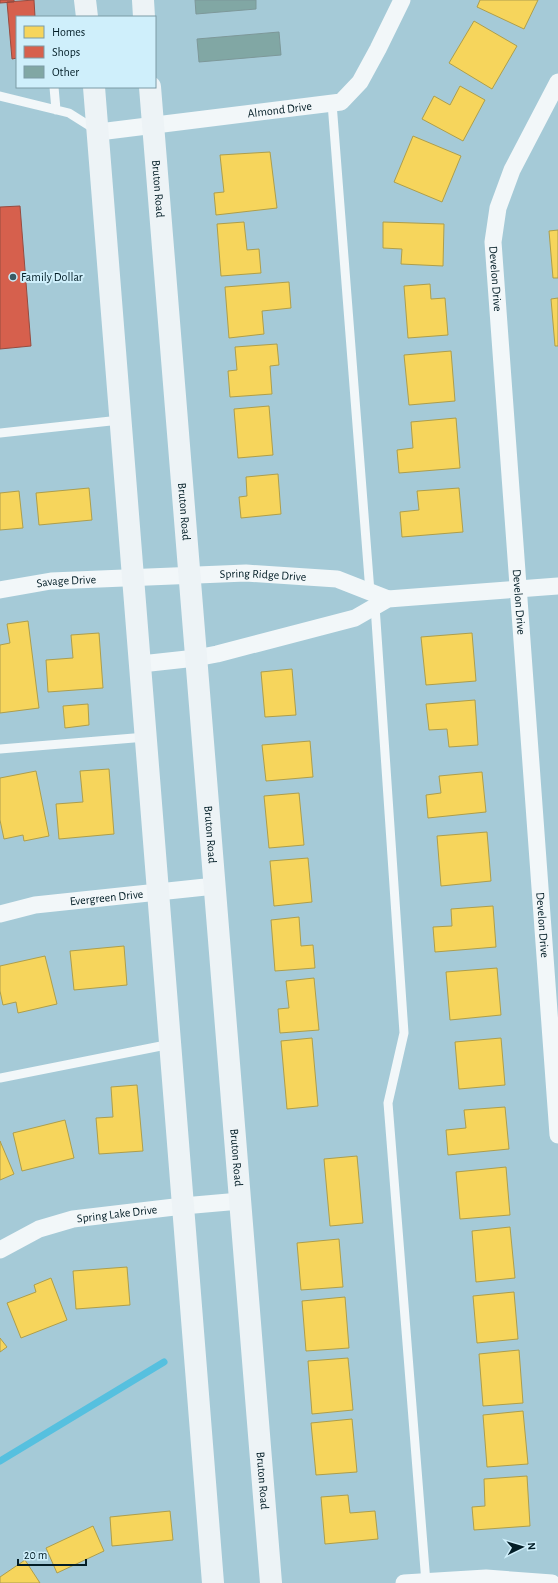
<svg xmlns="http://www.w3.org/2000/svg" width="558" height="1583" viewBox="0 0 558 1583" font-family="'Alegreya Sans',sans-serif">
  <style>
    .homes { fill: #f6d55c; stroke: #ad9e4c }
    .shops { fill: #d6604d; stroke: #964c41 }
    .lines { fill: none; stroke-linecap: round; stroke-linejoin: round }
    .stream { stroke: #56c0df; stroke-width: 7 }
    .building { fill: #81a7a4; stroke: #7d9899 }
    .lane { stroke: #f2f7f9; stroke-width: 9 }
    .street { stroke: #f2f7f9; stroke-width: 17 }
    .secondary { stroke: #edf3f6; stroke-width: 22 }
    .poi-dot { fill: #3b5a64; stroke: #cfeffb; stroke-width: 1.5 }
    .labels { text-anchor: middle; stroke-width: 4; stroke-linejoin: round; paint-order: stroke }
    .street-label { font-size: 12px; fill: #021d26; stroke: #cfeffb }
    .poi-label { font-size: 12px; fill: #021d26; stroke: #cfeffb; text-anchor: start }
  </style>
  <rect width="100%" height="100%" fill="#a5cad7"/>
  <path class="homes" d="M480,0H538L524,29L477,7Z
    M474,21L517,46L492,89L449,63Z
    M460,86L485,100L463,141L422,119L434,96L450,105Z
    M413,136L461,156L442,202L394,182Z
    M270,152L277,208L216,215L214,193L224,192L220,155Z
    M244,222L247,250L259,249L261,273L221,276L217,224Z
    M383,222L444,224L443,266L401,264L402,249L383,248Z
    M558,230V278H553L549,231Z
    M289,282L291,308L262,311L264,334L229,338L225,287Z
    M430,284L431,299L445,298L448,335L408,338L404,286Z
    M558,298V346H555L551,299Z
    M277,344L279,365L270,366L272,394L230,397L228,371L237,370L235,347Z
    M451,351L455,401L409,405L404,355Z
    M269,406L273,455L238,458L234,409Z
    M456,418L460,468L399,473L397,450L413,448L411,422Z
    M278,474L281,514L241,518L239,497L247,496L246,477Z
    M89,488L92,520L39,525L36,493Z
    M459,488L463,532L402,537L400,512L419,510L417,491Z
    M19,491L23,528L0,530V493Z
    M28,621L39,708L0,713V645L10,643L7,624Z
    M99,633L103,688L48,692L46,660L73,658L71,635Z
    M472,633L476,681L426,685L421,637Z
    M292,669L296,715L265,717L261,672Z
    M475,700L478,745L449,747L447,729L429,730L426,704Z
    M88,704L89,725L65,728L63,706Z
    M310,741L313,777L266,781L262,745Z
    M109,769L114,834L59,839L56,804L83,802L80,771Z
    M36,771L49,836L24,841L23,835L4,839L0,820V778Z
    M482,772L486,812L428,818L426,795L441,793L439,776Z
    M299,793L304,845L269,848L264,796Z
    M487,832L491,881L441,886L437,836Z
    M308,858L312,902L274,906L270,861Z
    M493,906L496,947L435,952L433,927L452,926L451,909Z
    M299,917L301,946L313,945L315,968L275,971L271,920Z
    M124,946L127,985L74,990L70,951Z
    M45,956L57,1004L18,1013L16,1002L3,1005L0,991V966Z
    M497,968L501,1015L450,1020L446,972Z
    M314,978L319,1030L280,1033L278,1009L289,1008L286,981Z
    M312,1038L318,1106L287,1109L281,1041Z
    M501,1038L505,1085L459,1089L455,1042Z
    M137,1085L143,1151L99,1154L96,1118L113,1117L111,1087Z
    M505,1107L509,1149L448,1155L446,1130L466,1128L464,1110Z
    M65,1120L74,1158L22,1171L13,1133Z
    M0,1141L14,1174L0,1180Z
    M357,1156L363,1223L330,1226L324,1159Z
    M506,1167L510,1215L460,1219L456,1172Z
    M510,1227L515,1278L476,1282L472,1231Z
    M339,1239L343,1287L301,1290L297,1243Z
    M127,1267L130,1305L76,1309L73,1271Z
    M51,1278L67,1320L21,1338L7,1303L36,1292L34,1285Z
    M514,1292L518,1339L477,1343L473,1296Z
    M345,1297L349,1348L306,1351L302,1301Z
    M0,1338L7,1347L0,1352Z
    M519,1350L523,1403L483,1406L479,1354Z
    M348,1358L353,1410L312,1414L308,1361Z
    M523,1411L528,1464L487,1467L483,1415Z
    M352,1419L357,1472L316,1475L311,1423Z
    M527,1476L530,1526L474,1530L472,1507L485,1506L484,1479Z
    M348,1495L350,1513L375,1511L378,1539L325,1544L321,1497Z
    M170,1511L173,1540L112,1546L110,1517Z
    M93,1526L104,1551L57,1573L46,1548Z
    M25,1560L40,1583H0V1577Z"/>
  <path class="shops" d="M0,0H14V2L0,3Z
    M34,0L35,17H17V58L12,59L7,2Z
    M20,206L31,346L0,349V207Z"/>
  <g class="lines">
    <path class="stream" d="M0,1461L164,1362"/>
  </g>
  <path class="building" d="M195,0H256V9L196,14Z
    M279,32L281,55L199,62L197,39Z"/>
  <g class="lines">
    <path class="lane" d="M54,87L56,110
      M0,96L69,113L96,130
      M332,103L370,592
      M0,433L120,420
      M375,606L404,1033L388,1103L426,1583
      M0,749L146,737
      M0,1078L171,1044"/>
    <g class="street">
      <path id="s1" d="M558,82L512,170L498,208L493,242L558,1135"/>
      <path id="s2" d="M99,132L341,102L360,82L378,49L402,0"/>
      <path id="s3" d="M0,590L51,581L246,573L337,579L388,599"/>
      <path d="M141,664L196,658L217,654L355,618L388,599L558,586"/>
      <path id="s4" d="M0,914L35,905L215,886"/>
      <path id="s5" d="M0,1250L39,1229L73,1219L183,1206L240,1201"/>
      <path d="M404,1583L486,1578L552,1583"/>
    </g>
    <g class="secondary">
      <path d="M85,0L87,17"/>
      <path d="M143,0L144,17"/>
      <path d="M94,87L213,1583"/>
      <path id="s6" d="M150,87L271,1583"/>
    </g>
  </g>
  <circle class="poi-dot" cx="13" cy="277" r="4"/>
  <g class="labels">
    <g class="street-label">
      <text dy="4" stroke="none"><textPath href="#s2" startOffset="182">Almond Drive</textPath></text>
      <text dy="4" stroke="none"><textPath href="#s6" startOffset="102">Bruton Road</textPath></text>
      <text dy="4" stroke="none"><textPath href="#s1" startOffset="211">Develon Drive</textPath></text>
      <text dy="4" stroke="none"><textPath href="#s6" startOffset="426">Bruton Road</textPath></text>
      <text dy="4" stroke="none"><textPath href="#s3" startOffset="264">Spring Ridge Drive</textPath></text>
      <text dy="4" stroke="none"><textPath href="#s3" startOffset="67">Savage Drive</textPath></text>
      <text dy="4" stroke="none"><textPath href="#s1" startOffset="535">Develon Drive</textPath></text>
      <text dy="4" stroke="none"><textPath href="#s6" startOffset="750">Bruton Road</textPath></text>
      <text dy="4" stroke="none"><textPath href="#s4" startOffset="108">Evergreen Drive</textPath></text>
      <text dy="4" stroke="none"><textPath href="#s1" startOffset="859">Develon Drive</textPath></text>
      <text dy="4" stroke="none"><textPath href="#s6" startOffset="1074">Bruton Road</textPath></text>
      <text dy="4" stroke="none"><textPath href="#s5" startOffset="124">Spring Lake Drive</textPath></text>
      <text dy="4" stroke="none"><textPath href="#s6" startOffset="1398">Bruton Road</textPath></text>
    </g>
    <g class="poi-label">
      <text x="21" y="281">Family Dollar</text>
    </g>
  </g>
  <rect x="16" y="16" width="140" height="72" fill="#cfeffb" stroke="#7d9ba6"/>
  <rect x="24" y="26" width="20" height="12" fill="#f6d55c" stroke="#7d9ba6"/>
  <text x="52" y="36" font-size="12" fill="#021d26">Homes</text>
  <rect x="24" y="46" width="20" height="12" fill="#d6604d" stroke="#7d9ba6"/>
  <text x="52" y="56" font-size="12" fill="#021d26">Shops</text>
  <rect x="24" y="66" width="20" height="12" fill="#81a7a4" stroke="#7d9ba6"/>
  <text x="52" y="76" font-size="12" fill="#021d26">Other</text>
  <g transform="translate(522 1547) rotate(85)" stroke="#cfeffb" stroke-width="3" paint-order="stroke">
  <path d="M0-3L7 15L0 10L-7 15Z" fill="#021d26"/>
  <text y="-6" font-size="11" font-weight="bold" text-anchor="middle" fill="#021d26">N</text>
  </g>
  <path d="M18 1559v6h68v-6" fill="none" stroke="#021d26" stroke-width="2"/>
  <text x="24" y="1559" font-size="12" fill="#021d26" stroke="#cfeffb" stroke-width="3" paint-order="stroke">20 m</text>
</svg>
